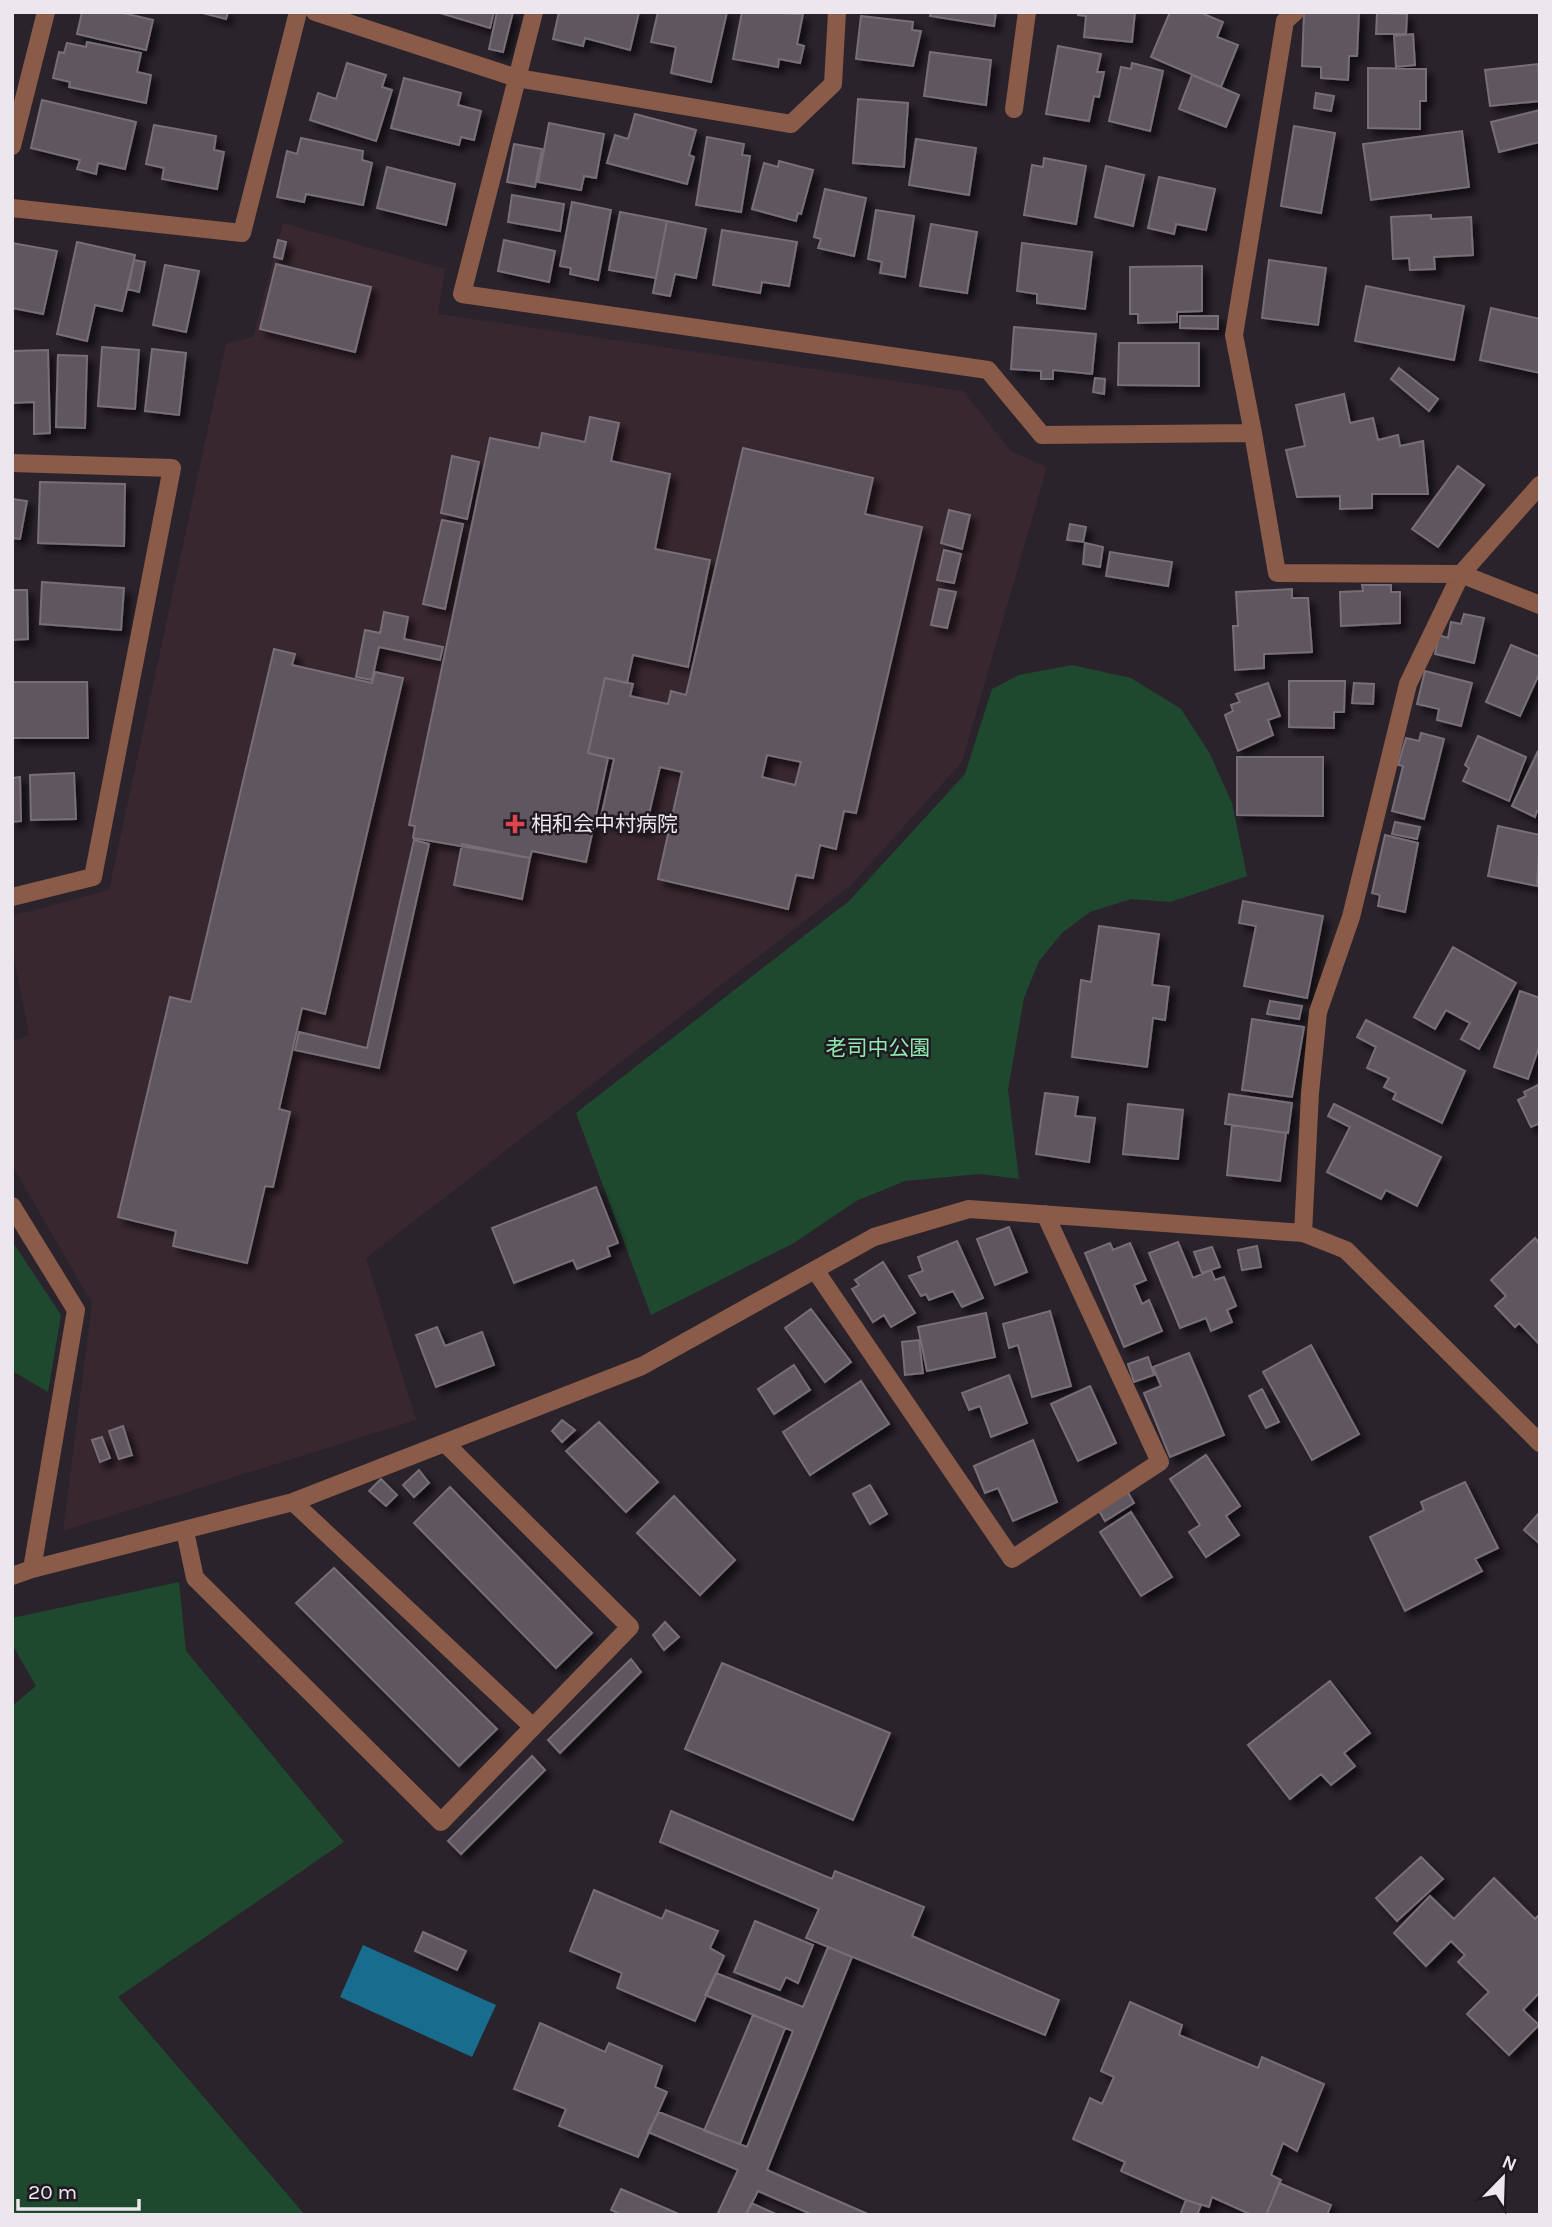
<svg xmlns="http://www.w3.org/2000/svg" width="1552" height="2227" viewBox="0 0 1552 2227" font-family="Karla,'Noto Sans JP',sans-serif">
  <style>
    .medical { fill: #39272f }
    .green { fill: #1e492f }
    .water { fill: #186c8d }
    .building { fill: #5f565f; stroke: #776e77; stroke-width: 2; fill-rule: evenodd; filter: url(#shadow) }
    .lines { fill: none; stroke-linecap: round; stroke-linejoin: round }
    .minor { stroke: #895b48; stroke-width: 18 }
    .health-dot { fill: #e0444e; stroke: #201922; stroke-width: 2.5 }
    .labels { text-anchor: middle; stroke-width: 5; stroke-linejoin: round; paint-order: stroke }
    .poi-label { font-size: 21px; fill: #ece7ed; stroke: #201922; text-anchor: start }
    .park-label { font-size: 21px; fill: #8ee9ae; stroke: #201922 }
  </style>
  <defs>
    <filter id="shadow"><feDropShadow dx="6" dy="6" stdDeviation="3.5" flood-color="#0009"/></filter>
  </defs>
  <rect width="100%" height="100%" fill="#2a232c"/>
  <path class="medical" d="M283,223L445,269L438,314L963,391L1011,451L1047,467L962,762L850,886L366,1258L416,1420L63,1531L92,1303L12,1165V1041L29,1035L12,946V916L109,890L226,344L253,337Z"/>
  <path class="green" d="M1072,665L1131,678L1181,709L1210,754L1232,803L1247,876L1171,902L1131,899L1090,912L1063,932L1039,961L1024,998L1008,1089L1019,1179L980,1174L905,1181L856,1201L794,1243L651,1315L576,1113L849,901L965,774L992,689L1019,675Z
    M12,1241L61,1315L48,1392L12,1371Z
    M179,1582L186,1651L344,1842L118,1997L305,2215H12V1706L36,1686L12,1644V1618Z"/>
  <path class="water" d="M363,1945L496,2005L472,2057L340,1997Z"/>
  <path class="building" d="M82,12H119L153,20L146,50L77,34Z
    M199,12H228L226,19Z
    M437,12H494L490,28Z
    M497,12H513L503,52L489,49Z
    M559,12H639L630,50L585,38L583,46L553,39Z
    M658,12H727L711,82L671,73L676,47L651,42Z
    M742,12L803,14L797,44L804,46L800,63L779,59L778,67L733,59Z
    M931,12H996L994,26L930,16Z
    M1078,12H1135L1132,42L1084,37L1086,16L1078,15Z
    M1170,12H1199L1223,22L1217,37L1238,45L1221,87L1151,57Z
    M1324,12H1359L1357,56H1349L1348,80L1321,78V67L1302,66L1304,13Z
    M1377,13L1407,14L1406,34H1376Z
    M861,16L913,22L912,30L921,31L913,66L856,59Z
    M1413,34L1415,65L1396,67L1394,36Z
    M87,42L141,53L137,72L151,75L146,103L69,87L70,82L53,78L59,52L64,53L67,43L86,47Z
    M1058,46L1101,54L1097,72H1104L1099,97L1094,96L1089,121L1046,114Z
    M930,52L991,60L986,105L924,96Z
    M347,63L386,75L382,87L392,90L376,141L310,120L318,93L336,99Z
    M1132,63L1163,71L1150,131L1109,121L1121,67L1131,69Z
    M1538,64L1540,101L1490,106L1485,70Z
    M1368,68L1426,69V101H1420V129L1368,128Z
    M1192,75L1239,95L1226,127L1179,109Z
    M404,78L461,93L458,105L481,111L474,140L461,137L459,145L391,128Z
    M1316,93L1334,96L1331,111L1314,108Z
    M858,99L908,103L904,167L853,163Z
    M42,100L136,122L125,169L98,163L96,174L77,169L80,160L31,148Z
    M1540,110V142L1499,152L1491,122Z
    M635,114L696,130L689,155L694,157L687,184L607,163L615,135L628,139Z
    M549,123L604,134L596,178L584,176L581,190L538,182Z
    M154,125L216,136L214,150L224,152L217,189L162,179L164,168L146,164Z
    M1294,126L1335,133L1321,213L1281,206Z
    M1462,131L1469,187L1371,200L1363,144Z
    M707,137L744,144L742,155L750,156L741,212L696,205Z
    M301,138L363,151L362,160L372,163L363,205L306,194L304,202L277,197L287,151L297,154Z
    M916,139L976,148L969,195L909,185Z
    M514,144L542,149L535,187L507,182Z
    M1044,158L1086,166L1076,224L1024,215L1032,165L1043,167Z
    M779,161L813,170L801,214L798,213L796,221L752,209L764,163L778,167Z
    M1106,166L1144,175L1133,226L1095,217Z
    M387,167L455,184L446,225L377,208Z
    M1159,177L1215,189L1206,230L1176,224L1174,234L1148,228Z
    M825,189L866,198L854,256L818,248L821,239L814,237Z
    M512,195L564,204L560,231L508,222Z
    M572,202L611,210L598,280L570,274L571,268L560,266Z
    M876,210L914,216L905,277L880,273L882,262L868,259Z
    M620,212L667,221L656,278L609,270Z
    M1431,215V219L1471,217L1473,255L1434,257L1435,269L1410,270L1409,258L1393,259L1391,217Z
    M667,221L706,229L696,278L675,274L670,296L653,293Z
    M931,224L977,232L967,293L920,286Z
    M722,230L797,242L789,286L762,282L760,293L713,285Z
    M278,240L286,242L282,259L274,257Z
    M504,240L555,251L549,282L498,271Z
    M77,242L135,255L122,311L95,305L87,341L57,334Z
    M12,243L57,251L43,314L12,308Z
    M1022,243L1092,252L1085,309L1037,303V294L1017,291Z
    M134,260L145,262L139,292L128,289Z
    M1269,260L1326,268L1318,325L1262,318Z
    M276,264L371,287L355,352L260,329Z
    M165,265L199,271L186,332L153,325Z
    M1202,266V311L1177,312V322L1138,323V314H1130V267Z
    M1366,286L1464,306L1454,360L1355,341Z
    M1491,308L1540,319V373L1480,360Z
    M1180,316H1218V329L1180,328Z
    M1014,327L1096,334L1092,374L1053,370V379H1041V371L1011,369Z
    M1119,343H1199V386L1118,385Z
    M102,347L139,350L135,409L98,406Z
    M152,349L186,353L179,415L145,411Z
    M48,350L50,433L34,434V402L12,403V351Z
    M58,355L87,356L85,428L56,427Z
    M1399,368L1438,399L1429,411L1391,379Z
    M1095,378L1105,379L1104,394L1093,392Z
    M1344,394L1350,423L1373,418L1378,440L1398,435L1400,446L1423,441L1428,494H1372V508L1340,509V496L1297,497L1286,450L1305,446L1296,405Z
    M590,417L619,423L611,461L670,474L655,549L710,560L688,667L633,655L627,683L605,678L588,753L608,758L586,862L532,851L530,858L413,838L415,826L409,825L490,438L539,448L542,433L585,442Z
    M743,448L873,478L865,514L922,527L856,813L844,811L836,849L820,845L813,878L796,875L788,909L658,879L682,772L660,767L645,831L600,821L614,759L588,753L605,678L633,684L630,696L668,704L671,691L686,695ZM767,755L801,762L795,785L762,777Z
    M452,456L479,462L467,519L441,513Z
    M1458,466L1484,485L1438,547L1412,529Z
    M40,482L125,484L124,546L38,543Z
    M12,499L27,501L20,539L12,538Z
    M949,510L970,515L962,549L941,543Z
    M442,520L463,524L445,609L423,604Z
    M1070,524L1086,527L1083,542L1067,540Z
    M1085,543L1103,547L1100,567L1083,564Z
    M944,550L961,554L954,583L937,580Z
    M1110,552L1172,562L1168,586L1106,576Z
    M42,582L124,588L121,630L40,624Z
    M1362,585H1391V592H1400V623L1341,626L1340,592L1363,591Z
    M939,589L956,592L947,628L931,625Z
    M1292,589V598H1308L1312,652L1264,654V668L1235,670L1233,626H1238L1236,592Z
    M12,590H27L28,639L12,640Z
    M384,612L408,617L404,639L443,647L440,660L379,647L372,680L356,677L365,630L380,633Z
    M1464,614L1484,618L1474,663L1435,654L1439,635L1448,638L1451,622L1461,624Z
    M1511,645L1540,657V672L1520,716L1486,702Z
    M274,649L295,654L292,665L372,683L375,672L403,678L325,1014L302,1008L279,1109L290,1112L273,1187L265,1186L247,1263L173,1246L176,1231L118,1217L170,997L191,1002Z
    M1425,671L1472,683L1461,726L1437,720L1439,709L1417,704Z
    M1289,681H1345L1344,712H1334V728L1289,727Z
    M12,682H87L88,738H12Z
    M1268,683L1280,716L1268,720L1273,735L1238,751L1225,715L1233,711L1231,705L1240,702L1236,694Z
    M1354,683L1374,684L1373,704L1352,703Z
    M1421,733L1444,739L1424,819L1392,811L1403,766L1398,765L1406,738L1419,741Z
    M1478,736L1526,757L1509,801L1463,781L1469,768L1465,765Z
    M1538,751L1540,812L1537,811L1535,817L1512,806Z
    M1237,757H1323V816L1237,815Z
    M12,772L13,778L20,777L21,821L12,822Z
    M74,773L76,819L31,820L30,775Z
    M1395,822L1420,827L1417,839L1392,834Z
    M1498,826L1540,835L1537,886L1488,876Z
    M1385,835L1418,843L1405,912L1378,906L1380,895L1372,893Z
    M414,840L429,844L379,1068L295,1050L299,1032L367,1048Z
    M462,844L530,858L522,899L454,885Z
    M1243,901L1323,916L1307,998L1244,986L1256,926L1239,923Z
    M1099,926L1159,934L1152,985L1169,987L1165,1020L1153,1018L1147,1067L1072,1057L1081,980L1091,982Z
    M1453,947L1516,983L1479,1049L1461,1039L1470,1023L1446,1010L1435,1029L1414,1017Z
    M1520,991L1540,998V1044L1528,1079L1494,1067Z
    M1270,1001L1302,1006L1299,1019L1267,1014Z
    M1252,1019L1304,1027L1292,1097L1242,1090Z
    M1366,1020L1465,1071L1442,1123L1393,1099L1396,1093L1384,1087L1389,1078L1367,1068L1376,1047L1357,1037Z
    M1540,1084V1123L1531,1127L1518,1100L1526,1096L1524,1092Z
    M1045,1093L1078,1097L1075,1116L1095,1118L1089,1162L1036,1154Z
    M1229,1094L1292,1103L1288,1133L1225,1124Z
    M1128,1104L1183,1110L1178,1159L1123,1154Z
    M1334,1104L1441,1157L1417,1206L1386,1190L1381,1199L1327,1172L1350,1127L1328,1116Z
    M1232,1125L1286,1133L1280,1181L1227,1175Z
    M596,1187L618,1243L607,1247L610,1256L577,1269L573,1260L514,1283L492,1228Z
    M1009,1227L1027,1272L995,1285L977,1239Z
    M1535,1238L1540,1244V1345L1519,1323L1515,1327L1495,1306L1506,1296L1491,1280Z
    M957,1241L983,1298L962,1307L953,1291L929,1300L926,1294L921,1296L909,1276L923,1271L918,1257Z
    M1178,1242L1193,1278L1211,1270L1215,1280L1224,1277L1236,1306L1227,1310L1232,1322L1211,1331L1206,1318L1180,1328L1149,1253Z
    M1110,1243L1113,1250L1130,1243L1146,1280L1134,1285L1142,1304L1149,1300L1162,1331L1124,1347L1085,1253Z
    M1257,1246L1261,1267L1242,1270L1238,1250Z
    M1212,1247L1220,1267L1202,1273L1194,1252Z
    M883,1262L915,1313L891,1327L884,1315L873,1322L852,1289L859,1285L855,1280Z
    M811,1309L851,1362L825,1382L785,1328Z
    M1050,1311L1071,1386L1032,1397L1018,1345L1009,1348L1003,1324Z
    M986,1313L995,1357L927,1371L918,1327Z
    M437,1327L445,1346L482,1332L494,1365L436,1387L416,1335Z
    M919,1340L923,1373L905,1375L902,1342Z
    M1311,1345L1359,1434L1312,1460L1263,1372Z
    M1189,1353L1224,1435L1170,1457L1144,1393L1161,1386L1153,1367Z
    M1148,1357L1154,1375L1134,1382L1128,1364Z
    M794,1365L810,1390L774,1414L758,1389Z
    M1009,1375L1027,1423L991,1437L980,1406L969,1410L962,1393Z
    M861,1381L889,1424L810,1475L783,1432Z
    M1090,1386L1116,1443L1078,1461L1051,1404Z
    M1262,1389L1279,1422L1266,1428L1249,1396Z
    M562,1420L575,1430L562,1442L552,1431Z
    M599,1422L658,1482L626,1512L566,1451Z
    M123,1426L132,1455L119,1459L109,1431Z
    M102,1437L110,1458L100,1462L92,1440Z
    M1033,1440L1057,1502L1013,1521L998,1488L985,1493L974,1466Z
    M1206,1455L1240,1506L1226,1516L1239,1535L1206,1557L1189,1532L1200,1525L1170,1479Z
    M419,1470L429,1483L414,1497L403,1485Z
    M381,1479L397,1495L386,1506L369,1491Z
    M1465,1482L1498,1548L1475,1559L1482,1571L1405,1611L1370,1537L1424,1510L1421,1502Z
    M870,1485L887,1514L870,1524L853,1494Z
    M450,1487L592,1633L556,1668L414,1523Z
    M1127,1491L1134,1503L1105,1521L1098,1509Z
    M674,1496L735,1560L700,1595L637,1533Z
    M1131,1512L1172,1577L1141,1596L1100,1532Z
    M1540,1512V1544L1524,1530Z
    M334,1568L497,1729L459,1766L296,1603Z
    M665,1622L679,1637L664,1650L653,1635Z
    M631,1659L641,1672L560,1753L548,1740Z
    M722,1663L890,1733L853,1820L685,1749Z
    M1330,1681L1370,1733L1344,1753L1355,1766L1331,1785L1321,1774L1290,1799L1248,1745Z
    M532,1756L545,1770L461,1854L448,1841Z
    M671,1811L832,1879L835,1871L924,1907L912,1936L1059,2000L1045,2035L806,1938L819,1909L660,1842Z
    M1421,1857L1443,1879L1397,1921L1376,1898Z
    M1494,1878L1535,1919L1540,1914V1992L1523,2010L1539,2025L1509,2055L1467,2014L1489,1992L1458,1962L1465,1955L1451,1941L1426,1966L1394,1933L1430,1896L1454,1919Z
    M594,1890L662,1919L666,1910L718,1931L710,1948L724,1956L695,2021L617,1988L622,1973L570,1951Z
    M755,1921L813,1945L798,1983L786,1977L780,1990L734,1972Z
    M423,1932L466,1951L457,1970L415,1951Z
    M828,1947L852,1957L767,2170L870,2215H813L758,2191L746,2215H717L738,2170L648,2132L659,2112L747,2147L793,2031L705,1995L716,1973L803,2007Z
    M1130,2002L1182,2025L1179,2035L1258,2068L1262,2057L1324,2084L1297,2151L1283,2143L1271,2175L1281,2180L1266,2215H1252L1212,2197L1209,2207L1186,2200L1121,2171L1125,2162L1073,2139L1090,2098L1102,2104L1114,2077L1101,2071Z
    M753,2015L785,2028L740,2144L704,2131Z
    M540,2023L605,2052L609,2043L662,2066L655,2087L667,2092L638,2157L559,2126L566,2109L514,2089Z
    M1279,2183L1331,2205L1327,2215L1267,2214Z
    M621,2189L681,2215H622L611,2210Z
    M1186,2200L1201,2205L1197,2215H1180Z
    M751,2203L778,2215H746Z"/>
  <g class="lines">
    <path class="minor" d="M315,12L517,78L791,124L833,84L837,12
      M534,12L462,294L988,370L1042,435L1253,433L1277,573L1461,574L1540,605
      M1014,109L1027,12
      M12,146L46,12
      M12,208L242,233L298,12
      M1253,433L1234,335L1285,21L1295,12
      M12,463L172,468L93,877L12,897
      M1540,485L1461,574L1408,684L1351,917L1318,1012L1310,1093L1303,1233L1346,1250L1540,1443
      M12,1206L76,1310L32,1569L293,1502L642,1366L874,1237L969,1209L1303,1233
      M815,1270L1012,1559L1160,1462L1045,1214
      M293,1502L533,1727
      M185,1531L195,1578L441,1822L630,1627L445,1443
      M12,1576L32,1569"/>
  </g>
  <path class="health-dot" d="M511.5 813.5h7v7h7v7h-7v7h-7v-7h-7v-7h7z"/>
  <g class="labels">
    <g class="poi-label">
      <text x="531" y="831">相和会中村病院</text>
    </g>
    <g class="park-label">
      <text x="878" y="1055">老司中公園</text>
    </g>
  </g>
  <rect width="1552" height="2227" fill="none" stroke="#ece7ed" stroke-width="28"/>
  <g transform="translate(1503 2178) rotate(23)" stroke="#201922" stroke-width="5" paint-order="stroke">
  <path d="M0-5L12 26L0 18L-12 26Z" fill="#ece7ed"/>
  <text y="-10" font-size="19" font-weight="bold" text-anchor="middle" fill="#ece7ed">N</text>
  </g>
  <path d="M18 2199v10h121v-10" fill="none" stroke="#ece7ed" stroke-width="3.5"/>
  <text x="28" y="2199" font-size="21" fill="#ece7ed" stroke="#201922" stroke-width="5" paint-order="stroke">20 m</text>
</svg>
